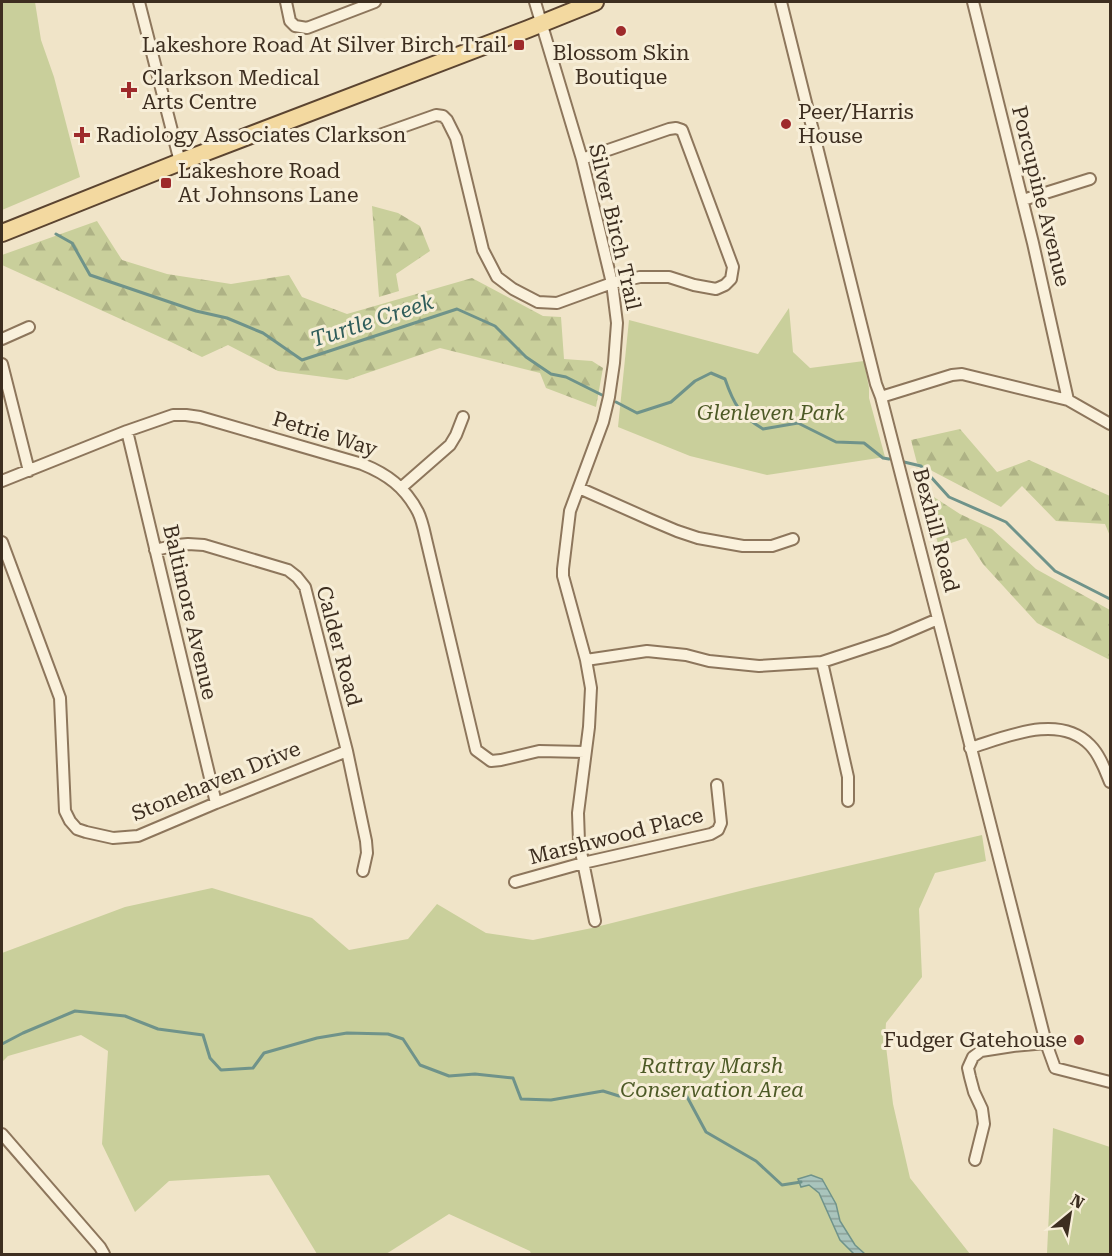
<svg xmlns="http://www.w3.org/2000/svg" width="1112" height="1256" viewBox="0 0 1112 1256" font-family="'Roboto Serif',serif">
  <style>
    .forest { fill: url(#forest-firs) }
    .park { fill: #c9cf9b }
    .water { fill: url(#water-rules); stroke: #6f938a; stroke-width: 1.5 }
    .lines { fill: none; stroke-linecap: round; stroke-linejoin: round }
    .stream { stroke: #6f938a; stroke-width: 3 }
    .street-casing { stroke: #8d765c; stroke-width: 14 }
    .primary-casing { stroke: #5b4430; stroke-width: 20 }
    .street { stroke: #faf1dc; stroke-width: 10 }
    .primary { stroke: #f3d9a0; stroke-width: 16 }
    .poi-dot { fill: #9e2a2b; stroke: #f7eed8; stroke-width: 2 }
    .labels { text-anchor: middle; stroke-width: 6; stroke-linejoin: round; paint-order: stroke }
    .poi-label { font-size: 21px; fill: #3d2e20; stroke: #f7eed8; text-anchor: start }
    .street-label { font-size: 21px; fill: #3d2e20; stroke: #f7eed8 }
    .park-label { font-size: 21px; font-style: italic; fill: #4d5a26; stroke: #f7eed8 }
    .water-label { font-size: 22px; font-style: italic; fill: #2f5d5a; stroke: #f7eed8 }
  </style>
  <defs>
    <pattern id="forest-firs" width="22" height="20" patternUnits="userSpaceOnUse" patternTransform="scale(1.5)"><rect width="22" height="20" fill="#c9cf9b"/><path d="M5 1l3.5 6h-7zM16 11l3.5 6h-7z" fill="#aeb285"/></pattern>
    <pattern id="water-rules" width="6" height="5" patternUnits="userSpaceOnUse" patternTransform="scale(1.5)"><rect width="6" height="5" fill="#a9c4bc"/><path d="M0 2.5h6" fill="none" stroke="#8ba098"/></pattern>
  </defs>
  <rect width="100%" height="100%" fill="#f0e4c8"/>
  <path class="forest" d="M372,206L398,213L420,226L430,251L396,274L399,291L379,297Z
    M97,221L122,260L167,274L231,284L289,275L302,297L347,314L472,278L543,316L561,317L564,359L592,361L603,368L596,407L546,388L540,373L440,348L347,380L278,371L228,345L202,357L171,342L2,265V255Z
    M960,429L997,472L1029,460L1110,496V536L1105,524L1056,521L1022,486L1001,507L917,463L911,440Z
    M923,490L960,514L992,529L1036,569L1110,610V660L1037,623L983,564L966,538L939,547Z"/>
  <path class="park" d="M2,2H35L41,40L54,77L80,177L2,210Z
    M789,308L793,352L810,368L864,361L869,388V398L885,457L767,475L690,456L618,427L629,320L758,354Z
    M982,835L986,861L935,873L919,909L922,977L886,1023L885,1038L893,1104L910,1178L970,1254H531L530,1251L449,1214L386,1254H317L269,1175L169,1181L135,1212L102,1144L108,1051L81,1035L8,1056L2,1062V953L125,907L212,888L312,918L349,950L408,939L437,904L486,933L533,940L592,928L752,888Z
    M1053,1128L1110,1147V1254H1041L1047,1253Z"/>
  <path class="water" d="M811,1175L822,1179L836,1204L840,1221L855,1245L865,1254H854L840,1240L819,1193L809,1185L801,1187L798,1179Z"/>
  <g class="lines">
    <path class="stream" d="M56,234L72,243L90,275L196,311L227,318L263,333L302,360L457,309L495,326L526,357L551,374L566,377L602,395
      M616,402L637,413L671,402L695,381L711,373L725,379C734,405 740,415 763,429L798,423L836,442L864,443L883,458L889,459
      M904,462L921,466L949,497L1006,522L1055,571L1110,599
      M2,1044L23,1033L75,1011L125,1016L158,1029L203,1035L210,1058L221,1070L253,1068L264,1053L317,1038L347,1033L388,1034L403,1039L420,1065L449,1076L475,1074L513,1078L521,1099L551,1100L603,1091L619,1096L636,1094L685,1093L706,1132L756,1161L782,1185L801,1182"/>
    <g class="street-casing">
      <path id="street" d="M139,2L180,162
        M286,2L290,21L295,26L307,28L375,2
        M535,2L582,159L612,283L617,323L614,363L609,397L603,422L570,511L563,569V576L586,660L591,688L589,727L578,813L579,842L595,921
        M781,2L876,384L881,397C937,612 991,828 1046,1043L1055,1068L1110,1082
        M973,2L1033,243L1068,400
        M374,137L436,115L443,116L447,120L456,138L483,250L497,277L513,289L538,302L557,303L612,283L640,277H669L694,285L716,289L725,285L731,279L733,267L682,130L676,128L669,129L582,159
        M1023,200L1090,179
        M2,339L29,327
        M2,364L29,471
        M881,397L952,375L962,374L1068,400L1110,424
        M127,431L216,803
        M2,481L127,431L173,415H186L200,417L362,464C387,474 405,487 418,512C422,520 424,530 426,539L476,750L491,761L501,760L539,751L585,752
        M402,487L450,445L456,435L463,417
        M579,488L651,520L677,531L698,538L743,546H772L793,539
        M2,542L60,698L65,811L70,821L77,829L86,832L113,838L138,836L216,803L347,751
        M155,550L177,545L188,544L204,545L288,570L297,577L305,587L347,751L366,841L367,853L363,871
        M586,660L647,651L686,655L709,661L759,666L822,662L889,640L938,619
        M822,662L848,777V801
        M970,748C1006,737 1059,713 1090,745C1100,755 1105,770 1110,782
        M515,882L583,863L711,834L718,830L721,823L717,785
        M2,1134L100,1247L104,1254
        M975,1160L984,1124L982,1109L974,1092L970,1077L968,1068L973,1057L981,1051L1013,1046L1046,1043"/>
    </g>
    <g class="primary-casing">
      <path id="primary" d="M2,233L180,162L528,29L595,2"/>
    </g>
    <use href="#street" class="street"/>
    <use href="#primary" class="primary"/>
  </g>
  <g class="poi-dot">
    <circle cx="621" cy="31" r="6"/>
    <rect x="513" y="39" width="12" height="12" rx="3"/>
    <path d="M126 81h6v6h6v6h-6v6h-6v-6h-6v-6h6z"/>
    <circle cx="786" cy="124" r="6"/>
    <path d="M79 126h6v6h6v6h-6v6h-6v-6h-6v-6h6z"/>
    <rect x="160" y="177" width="12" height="12" rx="3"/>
    <circle cx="1079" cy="1040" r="6"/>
  </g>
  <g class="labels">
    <g class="poi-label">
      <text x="507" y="52" text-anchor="end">Lakeshore Road At Silver Birch Trail</text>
      <text x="621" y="60" text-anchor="middle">Blossom Skin<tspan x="621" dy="24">Boutique</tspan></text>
      <text x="142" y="85">Clarkson Medical<tspan x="142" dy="24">Arts Centre</tspan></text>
      <text x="798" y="119">Peer/Harris<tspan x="798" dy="24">House</tspan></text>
      <text x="96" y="142">Radiology Associates Clarkson</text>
      <text x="178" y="178">Lakeshore Road<tspan x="178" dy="24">At Johnsons Lane</tspan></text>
      <text x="1067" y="1047" text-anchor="end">Fudger Gatehouse</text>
    </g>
    <g class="street-label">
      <text transform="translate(1041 196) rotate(76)" y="7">Porcupine Avenue</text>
      <text transform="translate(615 227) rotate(77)" y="7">Silver Birch Trail</text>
      <text transform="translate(325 434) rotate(17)" y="7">Petrie Way</text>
      <text transform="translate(936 530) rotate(75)" y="7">Bexhill Road</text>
      <text transform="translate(190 612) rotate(77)" y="7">Baltimore Avenue</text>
      <text transform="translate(339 646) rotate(75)" y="7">Calder Road</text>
      <text transform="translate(216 781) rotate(-22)" y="7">Stonehaven Drive</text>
      <text transform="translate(616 836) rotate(-14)" y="7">Marshwood Place</text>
    </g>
    <g class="park-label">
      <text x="771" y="420">Glenleven Park</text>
      <text x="712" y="1073">Rattray Marsh<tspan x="712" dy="24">Conservation Area</tspan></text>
    </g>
    <g class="water-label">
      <text transform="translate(372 320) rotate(-18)" y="8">Turtle Creek</text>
    </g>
  </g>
  <rect width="1112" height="1256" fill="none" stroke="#3d2e20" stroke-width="6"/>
  <g transform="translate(1070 1214) rotate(30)" stroke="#f7eed8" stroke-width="4.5" paint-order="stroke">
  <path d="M0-4.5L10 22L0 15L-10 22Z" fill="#3d2e20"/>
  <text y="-9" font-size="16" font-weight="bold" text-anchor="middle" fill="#3d2e20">N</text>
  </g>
</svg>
